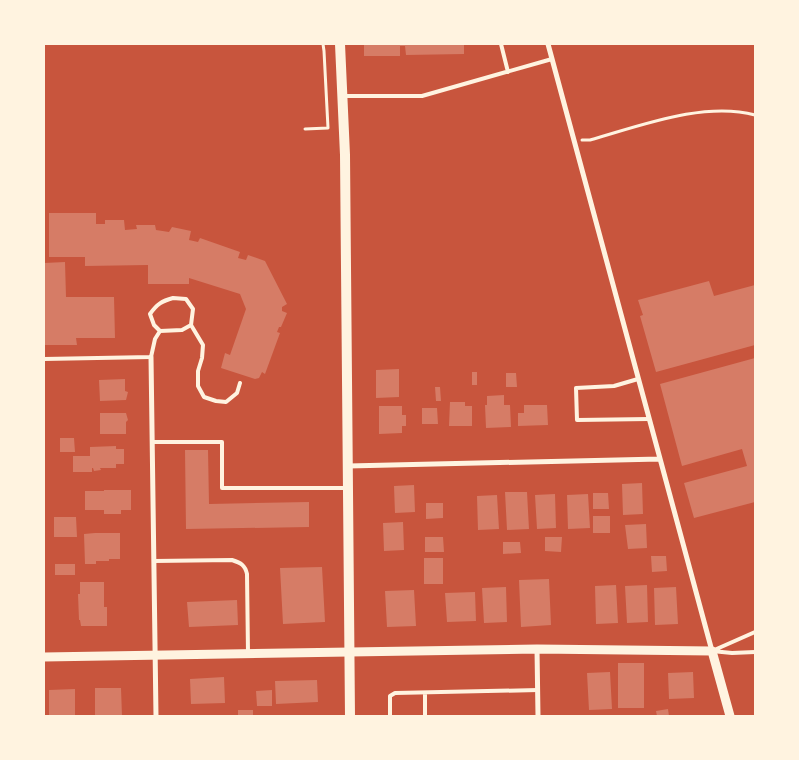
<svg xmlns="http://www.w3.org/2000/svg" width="799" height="760" viewBox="0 0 799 760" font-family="Inter,sans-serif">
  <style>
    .building { fill: #d67c66 }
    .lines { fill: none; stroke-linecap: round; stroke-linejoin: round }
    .path { stroke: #fff3e0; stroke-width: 3 }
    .service { stroke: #fff3e0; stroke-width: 4 }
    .minor { stroke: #fff3e0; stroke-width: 5 }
    .tertiary { stroke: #fff3e0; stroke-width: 9 }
    .secondary { stroke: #fff3e0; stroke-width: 10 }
  </style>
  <rect width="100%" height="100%" fill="#c8553d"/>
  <path class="building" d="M364,44H464V54L406,55L405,46H400V56H364Z
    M49,213H96V224H105V220H124L125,230L137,229L136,225H155L156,230L169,232L172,227L191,231L189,240L198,242L200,238L240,252L238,258L246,260L248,255L265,261L287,304L282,307V311L287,313L281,327H279L277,332L280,333L265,374L262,372L259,378L255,379L221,368L225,353L230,355L246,309L240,294L189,278V284H148V265L85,266V257H49Z
    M65,262L66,297H114L115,338H76L77,345H44V263Z
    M709,281L714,296L755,285V345L656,372L640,316L643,315L638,300Z
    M755,358V502L694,518L684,483L747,466L742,449L682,466L660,384Z
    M399,369V397L376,398V370Z
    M472,372H477V385H472Z
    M506,373H516L517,387H506Z
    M125,379V391L128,392L126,400L100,401L99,380Z
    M435,387H440L441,401H436Z
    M504,395V405H510L511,427L486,428L485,405H487V396Z
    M450,402H465V406H472V426H449Z
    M524,405H547L548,425L518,426V413H524Z
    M379,406H402V415H406V426H402V433L379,434Z
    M422,408H437L438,424H422Z
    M100,413H126L128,420L126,422V434H100Z
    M60,438H74L75,452H60Z
    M116,446V449H124V464H116V468H100L101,470L94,471L93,468H92V472H73V456H90V447Z
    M185,450H208L209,504L309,502V527L186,529Z
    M642,483L643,514L623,515L622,484Z
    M414,485L415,512L395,513L394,486Z
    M104,490H131V510H121V514H104V510H85V491H104Z
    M505,492H527L529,529L507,530Z
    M593,493H608L609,509H593Z
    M555,494L556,528L537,529L535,495Z
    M588,494L590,528L568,529L567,495Z
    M497,495L499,529L478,530L477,496Z
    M426,503H443V518L426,519Z
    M593,516H610V533H593Z
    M54,517H76L77,537H54Z
    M403,522L404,550L384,551L383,523Z
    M646,524L647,548L628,549L625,525Z
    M95,533H120V559H109V561H96V564H85L84,534Z
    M425,537H443L444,552H425Z
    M545,537H562L561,552L545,551Z
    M503,542H520L521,553L503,554Z
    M651,556H666L667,571L652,572Z
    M424,558H443V584H424Z
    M55,564H75V575H55Z
    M322,567L325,622L283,624L280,568Z
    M549,579L551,625L521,627L519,580Z
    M80,582H104V607H107V626H81L80,620H79L78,594H80Z
    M616,585L618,623L596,624L595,586Z
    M647,585L648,622L627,623L625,586Z
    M506,587L507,622L484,623L482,588Z
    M676,587L678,624L655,625L654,588Z
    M414,590L416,626L387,627L385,591Z
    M475,592L476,621L447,622L445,593Z
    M237,600L238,625L189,627L187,602Z
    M618,663H644V708H618Z
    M610,672L612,709L589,710L587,673Z
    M693,672L694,698L669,699L668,673Z
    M224,677L225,703L191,704L190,679Z
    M317,680L318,702L276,704L275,681Z
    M95,688H121L122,716H95Z
    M75,689V716H49V690Z
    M272,690V706H257L256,691Z
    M668,709L669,716H657L656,711Z
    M238,710H253V716H238Z"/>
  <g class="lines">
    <path class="path" d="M323,44L324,51L328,128
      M305,129L328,128
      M582,140H590C640,126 704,101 755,115"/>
    <path class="service" d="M501,44L508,72
      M345,96H422L552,59
      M173,298L186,299L193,309L191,325L182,330L160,331L154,325L150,314C157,304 162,301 173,298Z
      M191,325L203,345L202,358L198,371V386L204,397L216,401L226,402L237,393L240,383
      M44,359L151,357L155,339L160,331
      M638,379L614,386L576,388L577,420L649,419
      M153,442H222V488H347
      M154,561L232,560C241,563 245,565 247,574L248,653
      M712,651L755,632
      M712,651L732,653L755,652
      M425,693V716
      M390,716V696L395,693L538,690"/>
    <path class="minor" d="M548,44L712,651
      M151,357L156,716
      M348,466L660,459
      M537,649L538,716"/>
    <path class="tertiary" d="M44,657L537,649L712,651L730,716"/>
    <path class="secondary" d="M340,44L345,155L350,716"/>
  </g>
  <rect width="799" height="760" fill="none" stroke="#fff3e0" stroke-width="90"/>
</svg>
